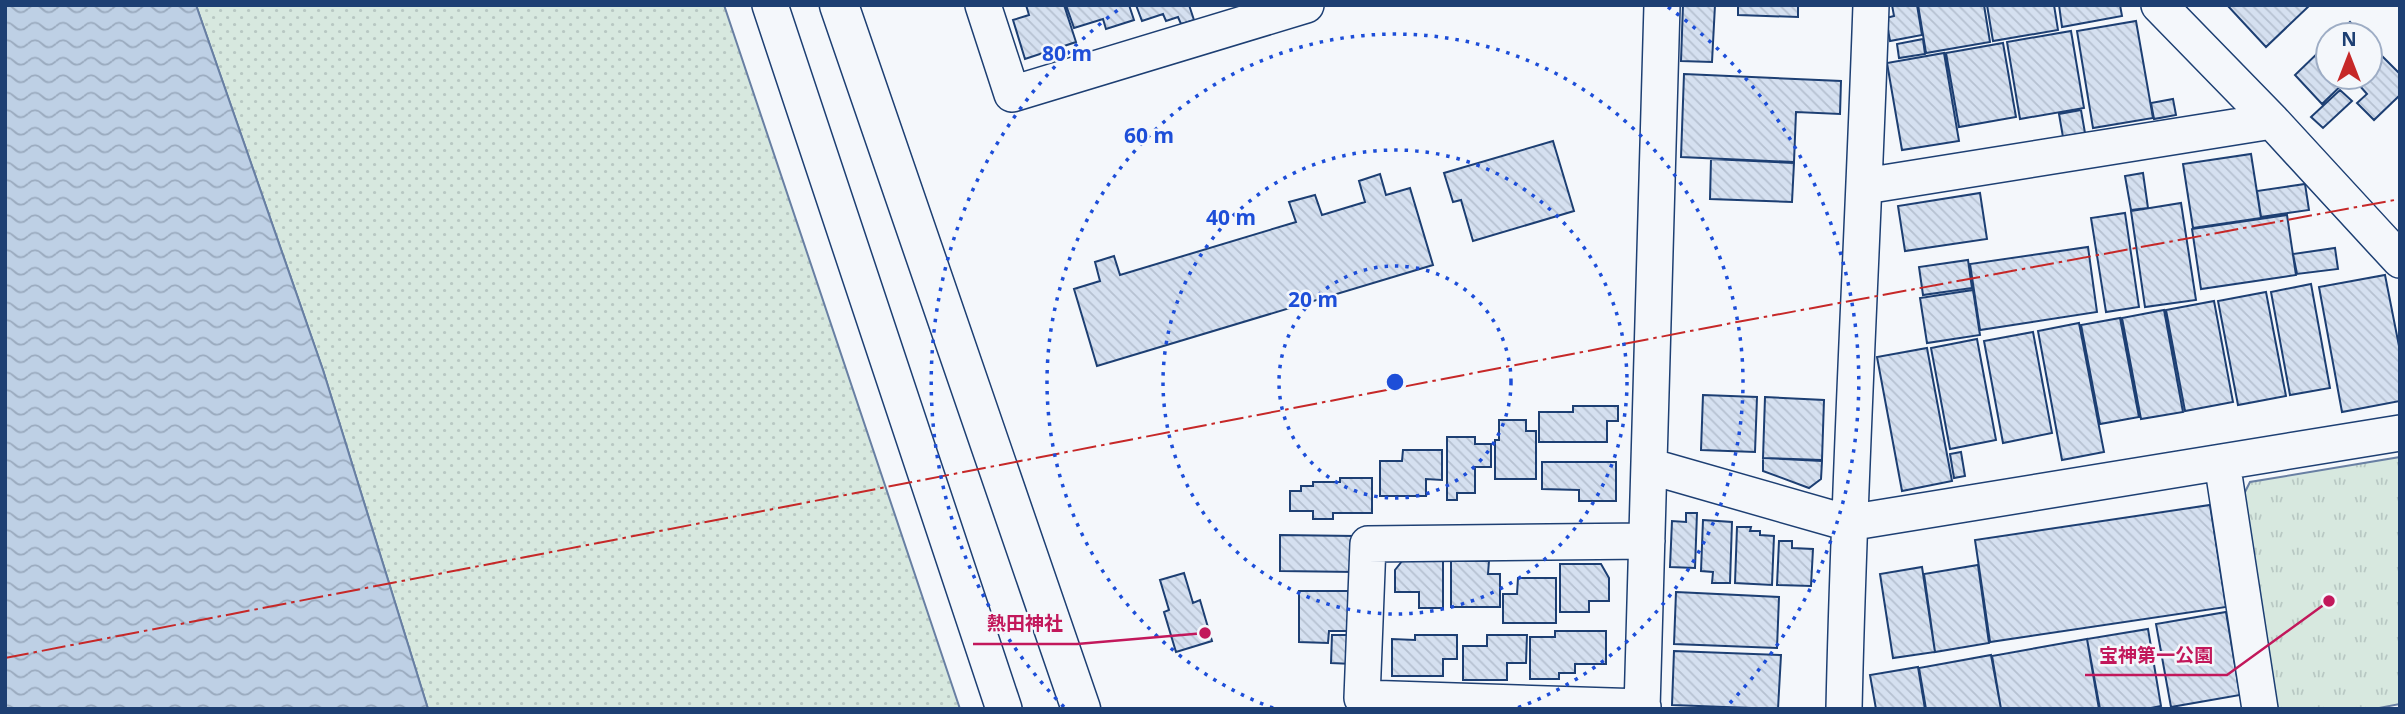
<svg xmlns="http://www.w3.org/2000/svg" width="2405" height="714" viewBox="0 0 2405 714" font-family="'Noto Sans','Noto Sans JP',sans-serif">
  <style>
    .grass { fill: url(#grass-dots); stroke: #687fa3; stroke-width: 2 }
    .park { fill: url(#park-tufts); stroke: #687fa3; stroke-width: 2 }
    .water { fill: url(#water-waves); stroke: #687fa3; stroke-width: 2 }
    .building { fill: url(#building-back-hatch); stroke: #1d3f73; stroke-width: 2 }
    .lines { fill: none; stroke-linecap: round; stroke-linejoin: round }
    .minor-casing { stroke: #1d3f73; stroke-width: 38 }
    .tertiary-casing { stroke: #1d3f73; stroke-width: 41 }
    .minor { stroke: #f4f7fb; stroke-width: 35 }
    .tertiary { stroke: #f4f7fb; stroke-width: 38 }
    .power { stroke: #c62828; stroke-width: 2; stroke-dasharray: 24 5 3.5 5; stroke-linecap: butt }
    .ring { fill: none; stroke: #1d4ed8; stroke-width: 3.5; stroke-dasharray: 3.5 7 }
    .centre { fill: #1d4ed8; stroke: #f4f7fb; stroke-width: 3.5 }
    .ring-label { font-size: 21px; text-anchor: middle; font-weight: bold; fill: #1d4ed8; stroke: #f4f7fb; stroke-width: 5; stroke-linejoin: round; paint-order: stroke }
    .leader { fill: none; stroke: #c2185b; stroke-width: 2.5 }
    .callout-dot { fill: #c2185b; stroke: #f4f7fb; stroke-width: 2.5 }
    .callout-label { font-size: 19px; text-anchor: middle; font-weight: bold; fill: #c2185b; stroke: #f4f7fb; stroke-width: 5; stroke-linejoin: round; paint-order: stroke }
  </style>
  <defs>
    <pattern id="grass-dots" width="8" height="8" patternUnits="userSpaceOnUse" patternTransform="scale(1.75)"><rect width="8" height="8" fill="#d7e8df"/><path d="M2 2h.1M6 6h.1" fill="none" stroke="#b8c8c3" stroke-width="1.8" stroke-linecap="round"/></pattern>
    <pattern id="park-tufts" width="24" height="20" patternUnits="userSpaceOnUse" patternTransform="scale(1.75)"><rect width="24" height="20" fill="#d7e8df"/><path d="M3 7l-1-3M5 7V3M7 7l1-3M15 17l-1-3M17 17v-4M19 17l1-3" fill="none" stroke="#b8c8c3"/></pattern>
    <pattern id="water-waves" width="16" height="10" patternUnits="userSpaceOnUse" patternTransform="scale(1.75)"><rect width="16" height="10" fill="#bed0e5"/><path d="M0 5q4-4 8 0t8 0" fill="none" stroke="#9aaabe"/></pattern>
    <pattern id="building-back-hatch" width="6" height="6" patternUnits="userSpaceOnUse" patternTransform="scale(1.75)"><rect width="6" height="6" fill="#d5e0f0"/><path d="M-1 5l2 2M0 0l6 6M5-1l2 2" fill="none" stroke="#b6c1d1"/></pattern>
  </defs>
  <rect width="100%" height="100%" fill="#f4f7fb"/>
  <path class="grass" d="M196,5H724L960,709H428L323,370Z"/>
  <path class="park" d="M2400,457V704L2374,709H2276L2242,498L2250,482Z"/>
  <path class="water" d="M5,5H196L323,370L428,709H5Z"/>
  <path class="building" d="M1064,5L1076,42L1025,59L1013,20L1029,15L1026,5Z
    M1066,5H1129L1134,20L1106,29L1103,19L1074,28Z
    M1136,5H1189L1194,20L1181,24L1178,17L1166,21L1163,14L1142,21Z
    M1683,5H1715L1712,62L1681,61Z
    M1738,5H1798V17L1738,15Z
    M1892,5H1917L1922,35L1890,41L1886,18L1894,16Z
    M1918,5H1984L1990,42L1926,53Z
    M1987,5H2054L2058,30L1993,41Z
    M2059,5H2120L2122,16L2062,27Z
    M2227,5H2310L2266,47Z
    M2136,21L2153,118L2093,128L2077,31Z
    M2350,22L2362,35H2336Z
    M2071,31L2084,108L2020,119L2007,42Z
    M1923,39L1925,54L1899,58L1897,44Z
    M2003,43L2016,117L1959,127L1946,53Z
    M2328,43V77H2350L2322,104L2295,75Z
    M2378,52L2400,74V95L2374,120L2357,103L2367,94L2352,77H2370V60Z
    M1944,53L1959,141L1902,150L1887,63Z
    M1684,74L1841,81L1840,114L1796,112L1794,162L1681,157Z
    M2340,90L2352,101L2323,128L2311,117Z
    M2173,99L2176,115L2154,119L2151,103Z
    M2081,110L2085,133L2063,137L2059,114Z
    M1553,141L1574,211L1473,241L1461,200L1453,202L1444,173Z
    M2251,154L2261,218L2193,228L2183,164Z
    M1711,159L1794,163L1792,202L1710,199Z
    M2143,173L2148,208L2131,210L2125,176Z
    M1380,174L1386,195L1410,188L1433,265L1097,366L1074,289L1100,281L1095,262L1114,256L1120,275L1296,222L1289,202L1315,195L1322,215L1365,202L1359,181Z
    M2305,184L2309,210L2261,217L2257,191Z
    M1980,193L1987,239L1905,251L1898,206Z
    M2181,203L2196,300L2145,307L2131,211Z
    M2125,213L2139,307L2106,312L2091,218Z
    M2287,215L2296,275L2201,289L2192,229Z
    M2088,247L2097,312L1980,330L1970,264Z
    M2335,248L2338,269L2297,274L2293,254Z
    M1968,260L1972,288L1923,295L1919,267Z
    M2385,275L2400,351V401L2342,412L2319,287Z
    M2311,284L2330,388L2290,395L2271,292Z
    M1973,290L1980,335L1927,343L1920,298Z
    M2266,292L2286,396L2238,405L2218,301Z
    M2214,301L2233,402L2185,411L2166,310Z
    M2164,310L2183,412L2141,419L2122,318Z
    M2120,318L2139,417L2100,424L2081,325Z
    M2079,323L2104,452L2062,460L2038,331Z
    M2033,332L2052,433L2003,443L1984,341Z
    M1977,339L1996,440L1950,449L1931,348Z
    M1927,348L1952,481L1902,491L1877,357Z
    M1703,395L1757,397L1755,452L1701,450Z
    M1765,397L1824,400L1822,460L1763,458Z
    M1573,406H1618V421H1607V442H1539V412H1573Z
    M1499,420H1526V431H1536V479H1495V440H1499Z
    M1447,437H1475V444H1491V467H1475V493H1457V500H1447Z
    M1403,450H1442V480L1426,479V496H1380V461H1402Z
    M1961,452L1965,476L1954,478L1950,454Z
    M1763,458L1822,461L1821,479L1809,488L1763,471Z
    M1542,462H1616V501H1579V490L1542,489Z
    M1340,478H1372V513H1333V519H1313V511H1290V491H1301V486H1313V482H1340Z
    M2210,505L2226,607L1990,642L1975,540Z
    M1686,513H1697L1695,568L1670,567L1672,521L1686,522Z
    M1703,520L1732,522L1730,583H1712L1713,572L1701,571Z
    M1737,527H1751L1750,531H1760V535L1774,536L1772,585L1735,583Z
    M1280,535L1355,536V572L1280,571Z
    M1779,541H1792V548L1813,549L1811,586L1777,585Z
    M1407,555L1443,556V608H1419V592H1395V570Z
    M1451,561H1489L1488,574H1500V607H1451Z
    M1560,564H1601L1609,578V601H1589V612H1560Z
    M1978,565L1989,643L1935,652L1924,574Z
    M1922,567L1935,652L1893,658L1880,574Z
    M1184,573L1193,603L1200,600L1212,641L1176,652L1164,612L1169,610L1160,580Z
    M1518,578H1556V623H1503V594H1517Z
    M1299,591H1348V631H1329L1328,643L1299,642Z
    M1676,592L1779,597L1777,648L1674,644Z
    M2226,612L2240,695L2171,707L2156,624Z
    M2148,629L2161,706L2146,709H2100L2087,639Z
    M1555,631H1606V664H1575V673H1559V679H1530V637H1555Z
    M1332,635H1353V664L1331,663Z
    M1415,635H1457V659H1443V676H1392V639L1415,640Z
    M1487,635H1527L1526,663H1507V680H1463V646H1487Z
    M2087,639L2099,709H2001L1992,656Z
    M1674,651L1781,655L1778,709L1672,705Z
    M1991,655L2001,709H1926L1919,668Z
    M1918,667L1925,709H1876L1870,675Z"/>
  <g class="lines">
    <g class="minor-casing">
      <path id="minor" d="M770,5L1004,709
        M983,5L1012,94L1306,5
        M2159,5L2272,121
        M1865,186L2272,121L2400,260
        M2222,462L2260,709
        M1649,466L1848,523L2400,433
        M1643,707L1362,698L1368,544L1647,541
        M1642,709L1662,5
        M1844,709C1849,474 1863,240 1871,5"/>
    </g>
    <g class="tertiary-casing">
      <path id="tertiary" d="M839,5L1081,709"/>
    </g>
    <use href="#minor" class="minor"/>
    <use href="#tertiary" class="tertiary"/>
    <path class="power" d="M5,658L1737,322L2400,199"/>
  </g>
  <g class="ring">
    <circle cx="1395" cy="382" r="116"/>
    <circle cx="1395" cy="382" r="232"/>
    <path d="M1273 708A348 348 0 1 1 1517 708"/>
    <path d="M1064 707A464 464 0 0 1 1122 7M1668 7A464 464 0 0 1 1726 707"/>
  </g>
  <circle cx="1395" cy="382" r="10" class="centre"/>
  <g class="ring-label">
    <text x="1067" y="61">80 m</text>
    <text x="1149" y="143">60 m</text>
    <text x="1231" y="225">40 m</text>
    <text x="1313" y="307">20 m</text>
  </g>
  <path class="leader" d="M1205 633L1077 644H973M2329 601L2227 675H2085"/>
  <g class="callout-dot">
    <circle cx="1205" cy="633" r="7"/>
    <circle cx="2329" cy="601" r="7"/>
  </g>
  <g class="callout-label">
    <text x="1025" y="630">熱田神社</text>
    <text x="2156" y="662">宝神第一公園</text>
  </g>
  <rect width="2405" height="714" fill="none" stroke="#1d3f73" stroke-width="14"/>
  <g transform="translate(2349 56)"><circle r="33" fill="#f4f7fb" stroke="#9eadc5" stroke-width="2"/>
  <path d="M0-5L12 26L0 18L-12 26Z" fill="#c62828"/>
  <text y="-10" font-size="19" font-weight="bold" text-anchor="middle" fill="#1d3f73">N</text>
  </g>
</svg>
